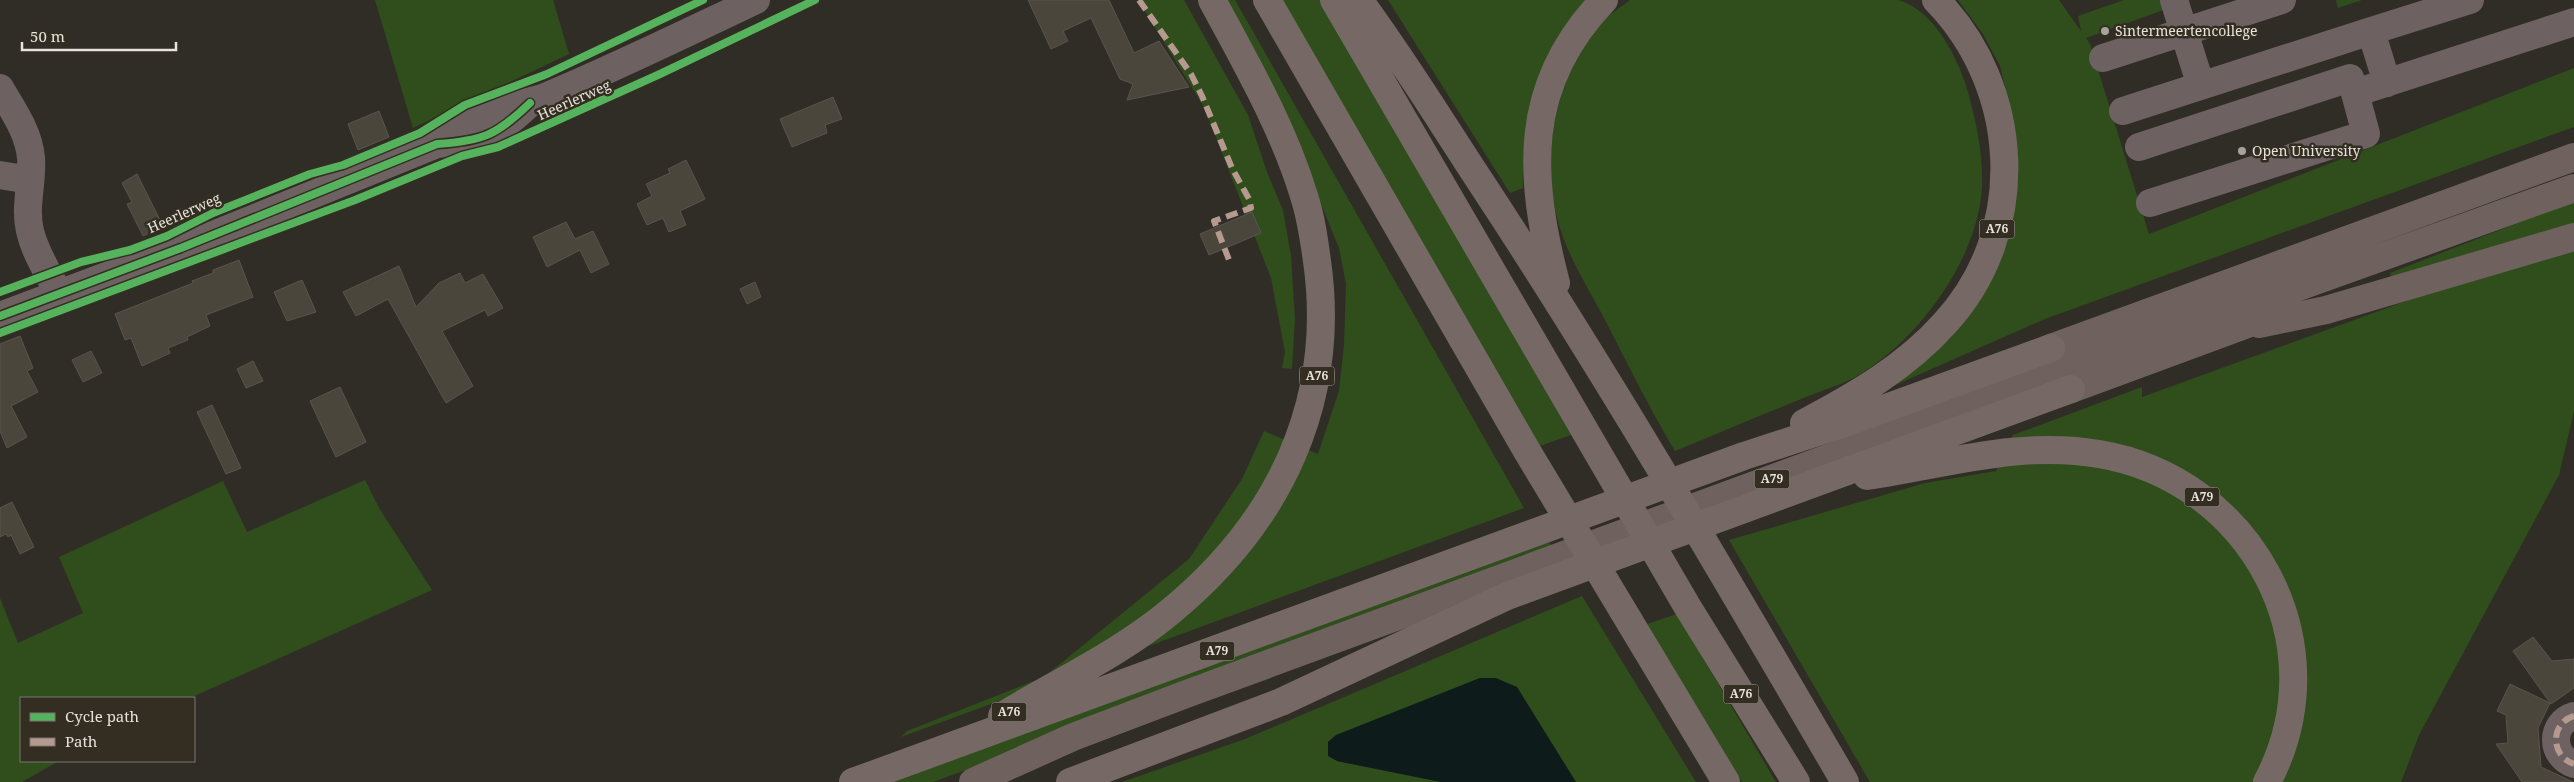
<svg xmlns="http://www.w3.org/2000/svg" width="2574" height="782" viewBox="0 0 2574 782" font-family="'Noto Serif',serif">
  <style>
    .green { fill: #2f4e1c }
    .water { fill: #0d1b1b }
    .building { fill: #4b463b; stroke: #58554f }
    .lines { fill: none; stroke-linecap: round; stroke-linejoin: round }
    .minor { stroke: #6d6261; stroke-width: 28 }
    .major { stroke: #6e615e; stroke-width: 28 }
    .highway { stroke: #756865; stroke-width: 28 }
    .quiet { stroke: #b69a8f; stroke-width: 6; stroke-dasharray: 12 6; stroke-linecap: butt }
    .cycleway-casing { stroke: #342e22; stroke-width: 11 }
    .cycleway { stroke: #56b35d; stroke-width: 8 }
    .poi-dot { fill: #a6a39c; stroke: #342e22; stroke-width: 2 }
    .labels { text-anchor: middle; stroke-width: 5; stroke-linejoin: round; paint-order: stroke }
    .shield { fill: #342e22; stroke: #b1ada4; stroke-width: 1 }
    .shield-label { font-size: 12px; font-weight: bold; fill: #e6e3db }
    .poi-label { font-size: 14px; fill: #e6e3db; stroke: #342e22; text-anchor: start }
    .street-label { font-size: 14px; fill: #e6e3db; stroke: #342e22 }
  </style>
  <rect width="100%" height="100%" fill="#302d26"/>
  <path class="green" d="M375,0H553L569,54L413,128Z
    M1138,0H1184L1248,115L1267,172L1283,210L1291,256L1295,319L1292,369L1282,368L1285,352L1271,278L1204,107Z
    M1226,0H1235L1524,508L901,737L907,731L1044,677L1189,559L1242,479L1264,431L1318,454L1339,391L1344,345L1346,284L1339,248L1290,128L1256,52Z
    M1280,0H1321L1571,435L1540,446L1404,220Z
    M1388,0H1587C1539,48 1521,122 1523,188L1510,193Z
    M1630,0H1898C1935,10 1960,61 1969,96C1977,126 1983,155 1982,186C1979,258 1918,341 1857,376C1840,386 1819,391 1801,399C1759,416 1717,434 1675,451C1649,408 1628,364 1605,320C1589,289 1569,259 1559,225C1539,160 1555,75 1600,24C1608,15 1620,8 1630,0Z
    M1958,0H2059L2081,31L2078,16L2124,0H2191L2086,38L2090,44L2149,234L2574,68V127L2045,319L1884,390L1970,305L2014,137L2008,98L2000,66L1983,34Z
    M2336,0H2362L2338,8Z
    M2574,201V223L2392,281L2390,273Z
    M2574,244V411L2559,475L2419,735L2401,782H1870L1729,540L1925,483L1996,471L2013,435L2142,387V397L2442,288Z
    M365,480L379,508L432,590L190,698H21V761H59L22,782H0V598L18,643L83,613L59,557L223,481L247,532Z
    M1548,540L1556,554L933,782H882Z
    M1582,596L1696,782H1576L1496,678H1480L1379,719L1337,761L1441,782H1122L1245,739Z
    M1677,614L1776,782H1742L1647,624Z"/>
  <path class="water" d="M1480,678H1496L1517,687L1576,782H1441L1337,761L1328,756V742L1336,735Z"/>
  <path class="building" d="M1028,0H1109L1134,53L1159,41L1189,87L1127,100L1133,84L1120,79L1091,18L1063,31L1068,41L1051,49Z
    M833,97L842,119L825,125L827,133L792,147L780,119Z
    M379,111L389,137L358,150L348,124Z
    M686,160L705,199L680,211L686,225L669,232L663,218L647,225L637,204L652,196L646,184L670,173L668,169Z
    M137,174L163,226L143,236L127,204L132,202L122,183Z
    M1252,212L1261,233L1209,255L1200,234Z
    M566,222L575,239L593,231L609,264L591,273L580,250L547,267L533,237Z
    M239,260L253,297L206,315L210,326L187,337L188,340L168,348L170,353L142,366L131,338L125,340L115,314L193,283L192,281L213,273V270Z
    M399,266L416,307L439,283L460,273L465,283L483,274L503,308L488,316L485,310L442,331L473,386L446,403L388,299L356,316L343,292Z
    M302,280L316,312L287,321L274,292Z
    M755,282L761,297L747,304L740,289Z
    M20,336L33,368L27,371L38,392L11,406L27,437L7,448L0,431V344Z
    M91,351L102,373L83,382L72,360Z
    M253,361L263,381L246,388L237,369Z
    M340,387L366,442L336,457L310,401Z
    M212,405L241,468L226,474L197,412Z
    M12,502L34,547L20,554L11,535L8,537L6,534L0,537V508Z
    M2533,637L2552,661L2574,659V688L2551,704L2513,651Z
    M2510,684L2550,703L2538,728L2541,767L2573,782H2522L2496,744L2508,743L2506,715L2497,711Z"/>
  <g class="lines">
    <path class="minor" d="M2174,0L2201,86
      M2371,31L2470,0
      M2103,58L2282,0
      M0,88C12,109 29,132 31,158C33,182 24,206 30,231C35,253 49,274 59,294
      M2123,111L2371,31L2387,83
      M437,144C456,125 474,110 501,105C517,103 530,103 545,97C617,67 686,33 756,0
      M2139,147L2350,78L2355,93L2574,22
      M0,175L30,180
      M2150,203L2366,134L2355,93
      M0,316L181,248L437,144C483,141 497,135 530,103
      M2574,716C2550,723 2550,756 2574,764"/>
    <path class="major" d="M2259,324L2326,310L2574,237
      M2051,348L2574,157
      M2071,389L2277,313
      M973,782L1073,737L1189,693L2059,373L2574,188"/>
    <path class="highway" d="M1267,0L1527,451L1726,782
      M1334,0L1687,606L1796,782
      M1359,0C1402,58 1440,120 1480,181C1609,377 1727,580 1845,782
      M1556,283C1528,176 1522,85 1604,0
      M1804,423C1855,396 1906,367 1945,323C2029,232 2022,88 1936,0
      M1867,476C1943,465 2021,440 2099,454C2250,479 2341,643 2267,782
      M1002,716C1058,682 1121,653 1171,611C1279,522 1337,402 1317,261C1314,239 1311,217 1304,196C1283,127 1246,63 1212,0
      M853,782L1744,456L1842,424L2051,348
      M1070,782L1281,702L1507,596L2071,389"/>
    <path class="quiet" d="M1139,0L1191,74L1202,96L1232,168L1249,199L1251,208L1214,221L1231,265
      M2574,716C2550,723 2550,756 2574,764"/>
    <g class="cycleway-casing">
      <path id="cycleway" d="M0,292L81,262L130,250L167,236L213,213L310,174L343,165L420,133L465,105L547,74L703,0
        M0,316L181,248L437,144C483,141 497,135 530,103
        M0,333L355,200L462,156L498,147L660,74L815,0"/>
    </g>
    <use href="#cycleway" class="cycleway"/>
  </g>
  <g class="poi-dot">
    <circle cx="2105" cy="31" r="5"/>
    <circle cx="2242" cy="151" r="5"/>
  </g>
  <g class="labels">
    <g class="shield">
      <rect x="1979.5" y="219.5" width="35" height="19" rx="4"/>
      <rect x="1299.5" y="366.5" width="35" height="19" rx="4"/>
      <rect x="1754.5" y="469.5" width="35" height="19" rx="4"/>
      <rect x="2184.5" y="487.5" width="35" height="19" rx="4"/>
      <rect x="1199.5" y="641.5" width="35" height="19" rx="4"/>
      <rect x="1723.5" y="684.5" width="35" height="19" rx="4"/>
      <rect x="991.5" y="702.5" width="35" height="19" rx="4"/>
    </g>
    <g class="shield-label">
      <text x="1997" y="233">A76</text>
      <text x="1317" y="380">A76</text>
      <text x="1772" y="483">A79</text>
      <text x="2202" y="501">A79</text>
      <text x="1217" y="655">A79</text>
      <text x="1741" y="698">A76</text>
      <text x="1009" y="716">A76</text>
    </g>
    <g class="poi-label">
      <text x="2115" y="36">Sintermeertencollege</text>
      <text x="2252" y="156">Open University</text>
    </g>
    <g class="street-label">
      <text transform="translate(574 100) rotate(-24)" y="5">Heerlerweg</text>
      <text transform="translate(184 213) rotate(-24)" y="5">Heerlerweg</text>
    </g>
  </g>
  <rect x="20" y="697" width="175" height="65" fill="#342e22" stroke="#7b766c"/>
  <rect x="30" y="713" width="25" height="8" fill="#56b35d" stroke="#7b766c"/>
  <text x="65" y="722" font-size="15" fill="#e6e3db">Cycle path</text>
  <rect x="30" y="738" width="25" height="8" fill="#b69a8f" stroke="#7b766c"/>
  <text x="65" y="747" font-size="15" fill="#e6e3db">Path</text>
  <path d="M22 42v8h154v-8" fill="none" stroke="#e6e3db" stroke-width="2.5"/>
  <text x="30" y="42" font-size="15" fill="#e6e3db" stroke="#342e22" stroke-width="4" paint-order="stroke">50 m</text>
</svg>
